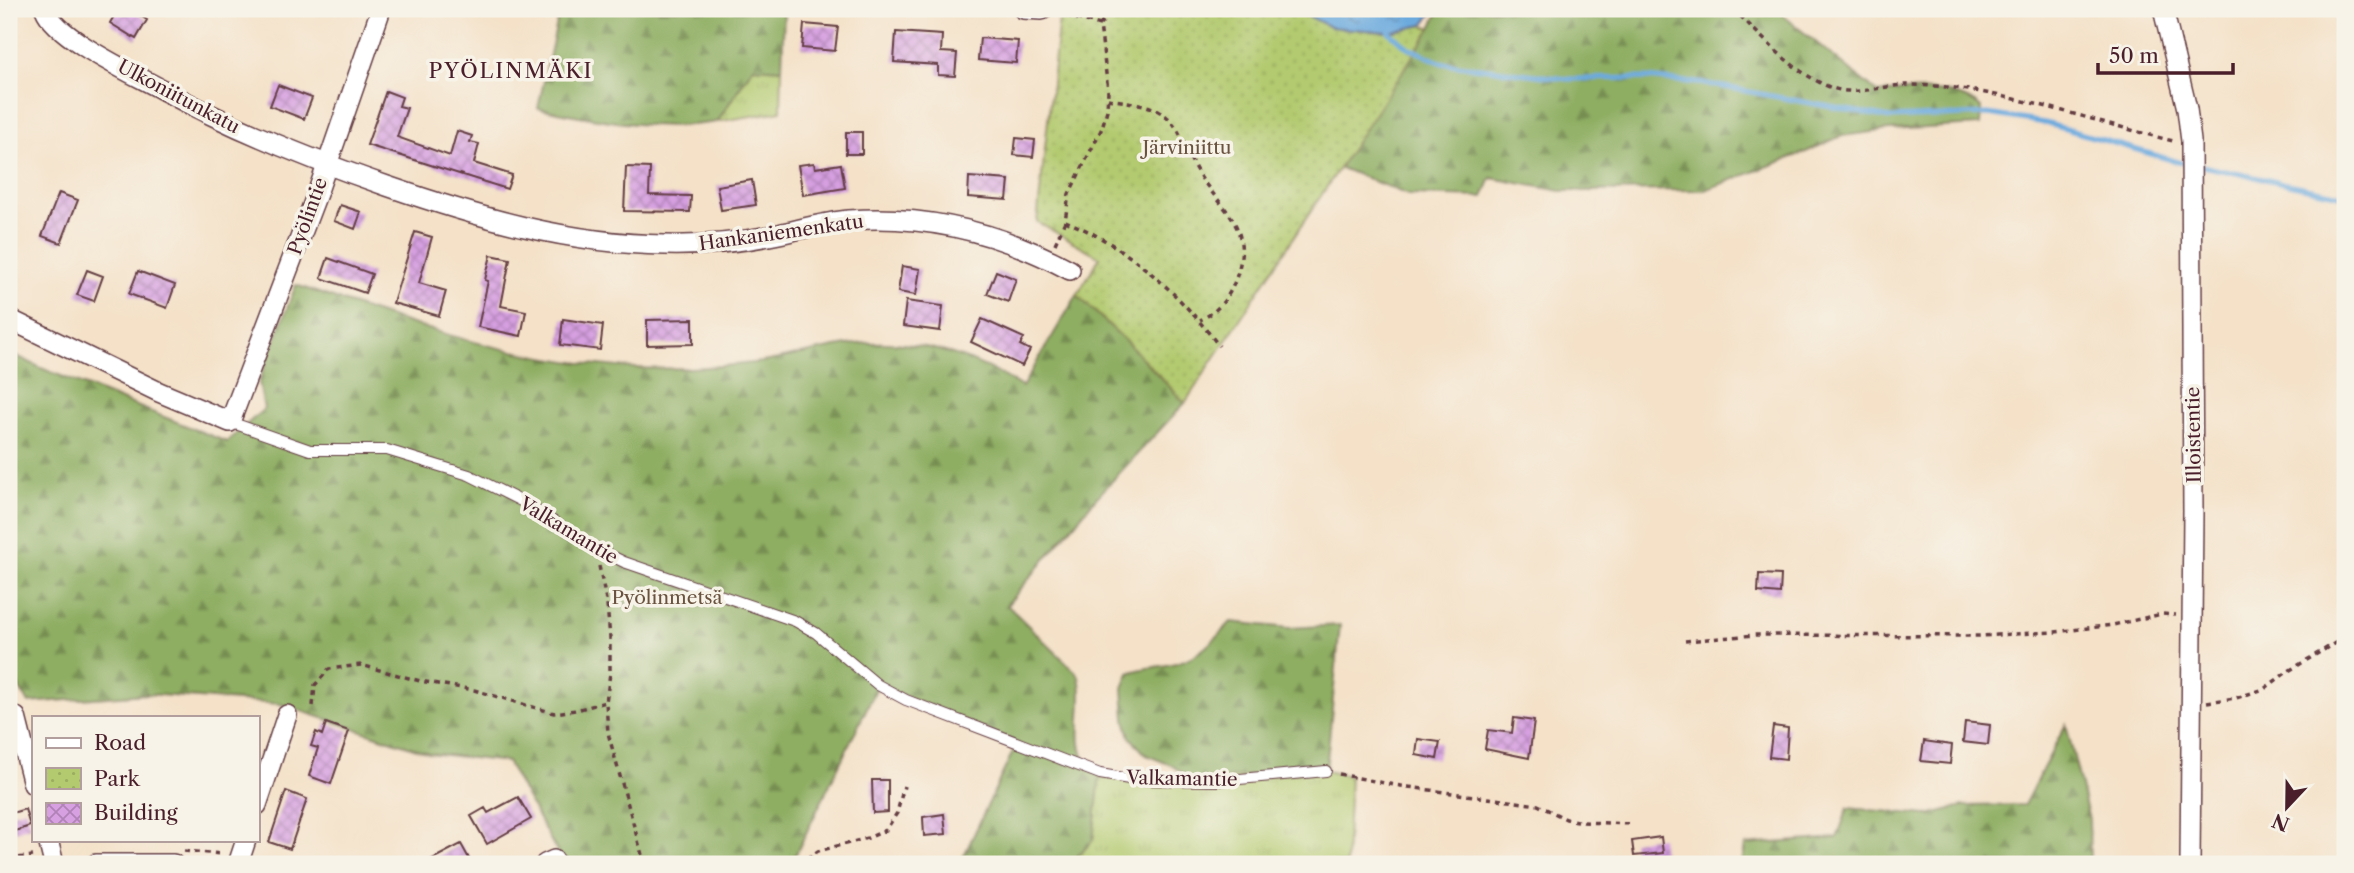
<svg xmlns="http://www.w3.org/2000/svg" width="2354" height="873" viewBox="0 0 2354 873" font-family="'Libre Caslon Text',serif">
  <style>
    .grass { fill: url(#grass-tufts); stroke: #7e744d; stroke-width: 2 }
    .forest { fill: url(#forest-firs); stroke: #6c6646; stroke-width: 2 }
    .park { fill: url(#park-dots); stroke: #7e744d; stroke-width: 2 }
    .water { fill: url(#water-ripples); stroke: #5b6484; stroke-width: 2 }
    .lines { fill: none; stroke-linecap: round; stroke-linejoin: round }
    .stream { stroke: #6caade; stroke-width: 5 }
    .building { fill: url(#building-cross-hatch) }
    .lane-casing { stroke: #643c43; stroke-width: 12 }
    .street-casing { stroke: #643c43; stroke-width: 22 }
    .path { stroke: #643c43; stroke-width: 3.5; stroke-dasharray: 5 5; stroke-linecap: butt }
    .lane { stroke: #fff; stroke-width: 10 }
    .street { stroke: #fff; stroke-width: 19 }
    .labels { text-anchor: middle; stroke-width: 7; stroke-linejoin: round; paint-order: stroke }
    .street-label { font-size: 19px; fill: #4a1f2b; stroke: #f7f3e8 }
    .park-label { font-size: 19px; fill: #6a523f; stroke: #f7f3e8 }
    .neighbourhood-label { font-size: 21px; letter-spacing: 2px; fill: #4a1f2b; stroke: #f7f3e8 }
  </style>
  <defs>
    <pattern id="grass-tufts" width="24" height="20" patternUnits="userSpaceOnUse" patternTransform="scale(1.75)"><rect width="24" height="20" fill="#b3ca6f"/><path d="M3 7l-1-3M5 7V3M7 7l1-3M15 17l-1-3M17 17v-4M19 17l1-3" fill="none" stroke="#9bad60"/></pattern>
    <pattern id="forest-firs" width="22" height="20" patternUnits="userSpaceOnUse" patternTransform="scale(1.75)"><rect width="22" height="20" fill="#8eae62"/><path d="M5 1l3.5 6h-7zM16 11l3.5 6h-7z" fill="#768d51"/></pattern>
    <pattern id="park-dots" width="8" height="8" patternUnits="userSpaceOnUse" patternTransform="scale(1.75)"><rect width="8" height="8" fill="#b3ca6f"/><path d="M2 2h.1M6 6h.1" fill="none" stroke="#9bad60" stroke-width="1.8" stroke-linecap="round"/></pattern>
    <pattern id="water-ripples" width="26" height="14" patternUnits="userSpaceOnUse" patternTransform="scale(1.75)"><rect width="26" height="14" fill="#6caade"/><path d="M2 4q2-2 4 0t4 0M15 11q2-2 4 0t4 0" fill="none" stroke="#5b8ab4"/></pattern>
    <pattern id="building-cross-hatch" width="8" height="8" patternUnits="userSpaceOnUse" patternTransform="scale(1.75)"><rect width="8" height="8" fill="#d7a0e1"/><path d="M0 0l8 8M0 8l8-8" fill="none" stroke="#b082b7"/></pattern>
  </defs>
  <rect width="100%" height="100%" fill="#f7f3e8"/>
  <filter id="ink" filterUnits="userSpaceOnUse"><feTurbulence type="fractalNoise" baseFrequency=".0143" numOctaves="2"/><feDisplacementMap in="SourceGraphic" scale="14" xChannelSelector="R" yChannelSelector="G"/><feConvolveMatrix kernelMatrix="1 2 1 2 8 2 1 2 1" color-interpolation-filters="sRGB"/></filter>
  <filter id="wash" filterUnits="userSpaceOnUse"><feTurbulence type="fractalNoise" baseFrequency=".00686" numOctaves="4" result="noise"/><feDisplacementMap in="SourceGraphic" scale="28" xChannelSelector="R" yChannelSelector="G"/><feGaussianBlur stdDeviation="1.57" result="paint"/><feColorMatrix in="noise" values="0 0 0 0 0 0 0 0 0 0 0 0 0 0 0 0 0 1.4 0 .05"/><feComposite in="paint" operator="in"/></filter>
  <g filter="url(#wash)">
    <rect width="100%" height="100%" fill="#f4e1c8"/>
    <path class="grass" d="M753,67L782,69L781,111L717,122Z
      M1326,771L1350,776L1346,864H1070L1093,840L1100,774L1135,780Z"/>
    <path class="forest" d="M560,9H784L782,69L753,67L717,122C657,132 597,120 538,108Z
      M1295,9L1330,27L1389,32L1423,25L1431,28L1440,9H1779L1785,17L1878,93C1909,90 1956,85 1981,108L1980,125L1889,130L1841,136L1806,152L1705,190L1561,191L1491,178L1483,197L1408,195L1341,168L1296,146Z
      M296,285C406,324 518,362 635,368C677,370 720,367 762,362C794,357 825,347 856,344C916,338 972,355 1022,387L1077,295L1126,341L1185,403L1096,498L1007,605L1078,674C1087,700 1071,743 1087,763C1090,767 1096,770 1100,774L1093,840L1070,864H960L1017,743L878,685L791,864H564L507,762L429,753L280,704L146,694L29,703L9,671V352L41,368L227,442L264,409L259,382Z
      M1231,622L1289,628L1340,625L1326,771L1193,780L1171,765L1146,755L1130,737L1125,719L1123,688L1129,673C1142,667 1153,668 1167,665C1198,659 1210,644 1231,622Z
      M2066,724L2089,820L2090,864H1742L1745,845L1837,838L1848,808L1927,815L1963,806L2024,805Z"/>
    <path class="park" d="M1060,9H1295L1330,27L1389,32L1423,25L1431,28L1185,403L1126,341L1077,295L1100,257L1037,222Z"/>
    <path class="water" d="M1295,9H1436L1423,25L1389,32L1330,27Z"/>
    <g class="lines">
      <path class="stream" d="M1389,32L1409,48L1442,63L1567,79L1646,78L1708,84L1890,118L1988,114L2045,123L2182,163
        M2202,166L2345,196"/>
    </g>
    <g id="blocks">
      <path class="building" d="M118,9H129L147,20L136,39L110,23Z
        M804,24L838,27L835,51L802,48Z
        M896,32L942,35L941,52L957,53L955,76L938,75V65L894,62Z
        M980,38L1018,41L1016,63L978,60Z
        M278,85L312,98L304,119L270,106Z
        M386,91L402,97L399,106L407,108L397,137L450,156L457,131L472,136L470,142L479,144L474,163L512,175L507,189L367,145Z
        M846,132H862V154H846Z
        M1016,138L1035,140L1033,157L1014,155Z
        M814,163L815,168L841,164L845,188L803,195L798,165Z
        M626,167L650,168L649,195L691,196L690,212L624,211Z
        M969,177L1009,180L1007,200L968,197Z
        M752,180L756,205L721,210L717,186Z
        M59,193L78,200L61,243L42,236Z
        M340,205L361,212L355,229L334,221Z
        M415,232L432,237L419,283L446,291L439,316L393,303Z
        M491,255L510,259L501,306L526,311L521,336L478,327L488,281L485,280Z
        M328,258L372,274L365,293L321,278Z
        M902,266L920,269L916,295L898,292Z
        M87,270L103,276L94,301L77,295Z
        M138,271L175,285L167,308L129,294Z
        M996,271L1016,279L1008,302L987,294Z
        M906,301L943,306L940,331L903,326Z
        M563,319L603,325L600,350L560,345Z
        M693,319V344L647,345V320Z
        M982,319L1024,338L1020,345L1030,350L1022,366L971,342Z
        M1759,574L1781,575L1780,594L1758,592Z
        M1514,718L1534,721L1529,758L1485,749L1488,730L1512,733Z
        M1965,722L1990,725L1988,745L1963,742Z
        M326,723L349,731L331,784L309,776L318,748L311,746L316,732L322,735Z
        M1773,726L1788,728L1786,759L1769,757Z
        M1418,739L1440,742L1437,759L1416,755Z
        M1924,741L1952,745L1950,764L1921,761Z
        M872,780H888V812L873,813Z
        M286,791L307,799L290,849L269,842Z
        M518,797L531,819L487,844L471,816L485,808L488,813Z
        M25,809L30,826L9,833V814Z
        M944,814L946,834L924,836L923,817Z
        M1661,837L1663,853L1634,856L1632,841Z
        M461,844L472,864H423Z"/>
    </g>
  </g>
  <g filter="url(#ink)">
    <use href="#blocks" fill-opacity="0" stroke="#643c43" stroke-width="2"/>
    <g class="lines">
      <g class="lane-casing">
        <path id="lane" d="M230,422L310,450H387L469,475L523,502L597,549L624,562L795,621L816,633L878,685L906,700L1100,774L1135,780L1218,781L1326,771"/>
      </g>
      <g class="street-casing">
        <path id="street" d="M45,9C56,38 132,73 161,89C233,129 309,159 387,186C477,217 569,244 665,245C703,246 741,242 779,234C802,229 825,222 849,220C928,214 1001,233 1070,270
          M1023,9L1042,10
          M2163,9L2187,109L2191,141L2193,511L2190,864
          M9,319L159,392L230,422L318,191L381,9
          M16,717L33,784
          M257,805L287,715
          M48,840L54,864
          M96,864H173
          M238,864L246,840
          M545,864L554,860"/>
      </g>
      <path class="path" d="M1733,9C1761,35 1787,67 1823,84C1852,99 1876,86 1906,85C1922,85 1939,86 1955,88C2029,98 2101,123 2173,141
        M1100,25L1113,9
        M1108,99C1123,102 1147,103 1160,112C1180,123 1184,147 1194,166C1217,209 1257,222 1235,281C1228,299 1217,312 1200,320
        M1065,221C1127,245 1180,294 1219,346
        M1055,244L1065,221L1069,194L1102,128L1107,110L1108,90L1100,25L1060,14
        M599,566L607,605L610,638V673L606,702L608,733L642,855L648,864
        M1685,641L1755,635L1978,636L2055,632L2113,625L2162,614L2176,615
        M2207,702L2236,698L2264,689L2287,672L2345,637
        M313,706L315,685L329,669L361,665L420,681L474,690L554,713L576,710L606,702
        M1339,774L1394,785L1538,805L1566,819L1583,822L1632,824
        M184,851L222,854
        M9,859L33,856
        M257,860L268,864
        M799,864L818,851L868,838L886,830L897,813L904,786"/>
      <use href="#lane" class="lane"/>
      <use href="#street" class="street"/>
    </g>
  </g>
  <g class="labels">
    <g class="street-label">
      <text transform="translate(179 96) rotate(28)" y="7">Ulkoniitunkatu</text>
      <text transform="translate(307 216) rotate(-70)" y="7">Pyölintie</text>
      <text transform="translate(781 232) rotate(-8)" y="7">Hankaniemenkatu</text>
      <text transform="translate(2193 435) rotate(-91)" y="7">Illoistentie</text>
      <text transform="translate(569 530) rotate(31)" y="7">Valkamantie</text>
      <text transform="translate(1182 778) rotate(1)" y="7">Valkamantie</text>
    </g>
    <g class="park-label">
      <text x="1187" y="154">Järviniittu</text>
      <text x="667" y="604">Pyölinmetsä</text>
    </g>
    <g class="neighbourhood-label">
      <text x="511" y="78">PYÖLINMÄKI</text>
    </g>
  </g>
  <rect width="2354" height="873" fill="none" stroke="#f7f3e8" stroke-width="35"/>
  <rect x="32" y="716" width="228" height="126" fill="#f7f3e8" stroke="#b29e9c" stroke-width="2"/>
  <rect x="46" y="738" width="35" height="10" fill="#ffffff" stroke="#b29e9c" stroke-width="2"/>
  <text x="94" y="750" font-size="21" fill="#4a1f2b">Road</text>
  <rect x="46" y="768" width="35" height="21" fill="url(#park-dots)" stroke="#b29e9c" stroke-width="2"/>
  <text x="94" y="786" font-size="21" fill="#4a1f2b">Park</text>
  <rect x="46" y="803" width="35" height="21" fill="url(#building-cross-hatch)" stroke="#b29e9c" stroke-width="2"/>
  <text x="94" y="820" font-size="21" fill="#4a1f2b">Building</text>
  <g transform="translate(2287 807) rotate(202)" stroke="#f7f3e8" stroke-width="5" paint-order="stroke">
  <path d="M0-5L12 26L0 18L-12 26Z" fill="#4a1f2b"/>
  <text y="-10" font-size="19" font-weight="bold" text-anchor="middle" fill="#4a1f2b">N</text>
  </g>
  <path d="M2098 63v10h135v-10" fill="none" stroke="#4a1f2b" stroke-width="3.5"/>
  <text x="2109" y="63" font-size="21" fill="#4a1f2b" stroke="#f7f3e8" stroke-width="5" paint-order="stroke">50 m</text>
</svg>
